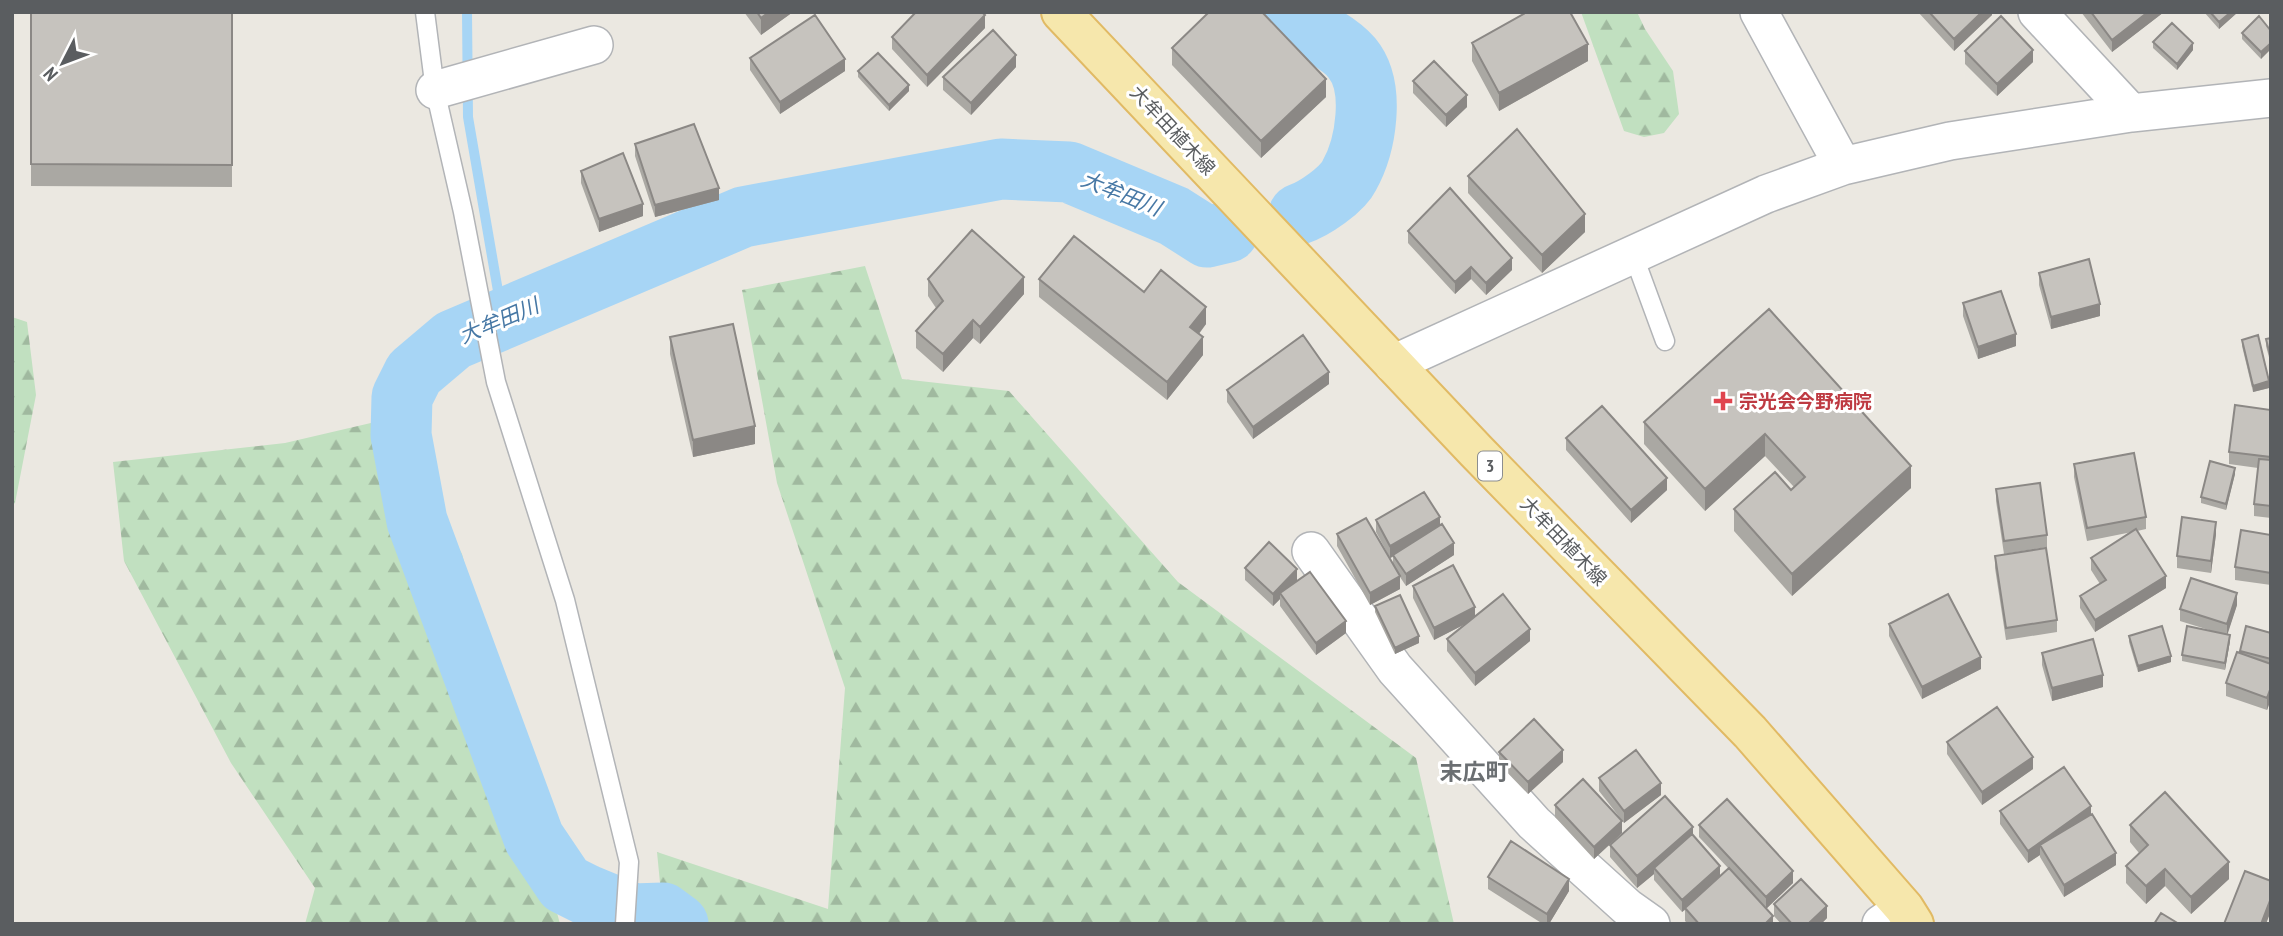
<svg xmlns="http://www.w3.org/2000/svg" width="2283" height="936" viewBox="0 0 2283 936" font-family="'PT Sans Narrow','Noto Sans JP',sans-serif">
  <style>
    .forest { fill: url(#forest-firs) }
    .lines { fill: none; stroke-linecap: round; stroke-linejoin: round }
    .stream { stroke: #a7d5f5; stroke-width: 10 }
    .river { stroke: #a7d5f5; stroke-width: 61 }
    .service-casing { stroke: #b2b4b7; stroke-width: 21 }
    .minor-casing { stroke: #b2b4b7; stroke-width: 40 }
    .primary-casing { stroke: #e1ba64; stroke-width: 42 }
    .service { stroke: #fff; stroke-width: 18 }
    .minor { stroke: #fff; stroke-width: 37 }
    .primary { stroke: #f6e7ac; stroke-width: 38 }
    .wall { fill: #aaa8a3 }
    .shaded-wall { fill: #8b8885 }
    .building { fill: #c6c3be; stroke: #8b8885; stroke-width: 2 }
    .health-dot { fill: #e0444e; stroke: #fff; stroke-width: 2.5 }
    .labels { text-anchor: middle; stroke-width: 6; stroke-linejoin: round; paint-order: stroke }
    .shield { fill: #fff; stroke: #8c8e90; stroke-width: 2 }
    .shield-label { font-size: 18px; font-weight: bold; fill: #5a5d60 }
    .street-label { font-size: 19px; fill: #5a5d60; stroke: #fff }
    .health-label { font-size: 19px; font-weight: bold; fill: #be3a42; stroke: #fff; text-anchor: start }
    .water-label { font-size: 21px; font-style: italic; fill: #4778a5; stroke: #fff }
    .quarter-label { font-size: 23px; font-weight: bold; fill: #6b6f72; stroke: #fff }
  </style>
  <defs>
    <pattern id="forest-firs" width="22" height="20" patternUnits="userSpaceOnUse" patternTransform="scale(1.75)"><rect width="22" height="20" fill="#c1e0c0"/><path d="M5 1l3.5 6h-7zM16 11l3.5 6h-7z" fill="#a0b99f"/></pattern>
  </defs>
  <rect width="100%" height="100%" fill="#ebe8e1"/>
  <path class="forest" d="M1581,12H1637L1645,29L1673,71L1679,114L1664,133L1644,137L1624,131Z
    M865,266L902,379L1009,391L1178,582L1416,758L1454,924H664L657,852L828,909L845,688L777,483L742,290Z
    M12,317L27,322L36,395L15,503L12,505Z
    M388,419L462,554L560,924H305L315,888L231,763L124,561L113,462L285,443Z"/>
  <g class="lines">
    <path class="stream" d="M467,12L468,117L503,320"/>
    <path class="river" d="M1279,12C1301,24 1336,39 1352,58C1376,87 1366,146 1349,176C1342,190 1314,209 1299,214
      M678,924L663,913L633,914L587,895L565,884L534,838L417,521L401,435L402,397L414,373L453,340L743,217L1001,169L1069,172L1174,216L1207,237L1228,232"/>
    <g class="service-casing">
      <path id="service" d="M425,12L435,90L463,212L496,382L565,600L629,862L625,924
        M1633,254L1665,341"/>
    </g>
    <g class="minor-casing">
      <path id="minor" d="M1759,12L1843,166
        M2037,12L2131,113
        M435,90L594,45
        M1393,364L1766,194L1843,166L1950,141L2131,113L2271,98
        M1311,551L1395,669L1534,823L1627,907L1651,924
        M1881,924L1904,908"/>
    </g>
    <g class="primary-casing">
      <path id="primary" d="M1061,12L1476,451L1750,732L1904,908L1914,924"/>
    </g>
    <use href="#service" class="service"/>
    <use href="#minor" class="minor"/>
    <use href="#primary" class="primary"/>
  </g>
  <path class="wall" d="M31,12H232V187L31,186Z
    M744,12H793L761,35Z
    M1918,12H1992V15L1954,51Z
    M2081,12H2164L2112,52Z
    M2204,12H2238L2219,29Z
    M985,28L927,87L892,49V37Z
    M2271,31L2261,59L2242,39V33Z
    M2153,42L2193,50L2177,70L2153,48Z
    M1472,43L1588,61L1499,111L1472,61Z
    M1172,48L1326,97L1261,158L1172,65Z
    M1965,51L2033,62L1997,96L1965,64Z
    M750,58L845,71L780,114L750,70Z
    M1016,67L971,115L943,90V77Z
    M858,71L909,91L889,111L858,77Z
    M1413,81L1467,107L1446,127L1413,93Z
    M635,144L719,200L655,217L635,156Z
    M581,171L643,216L599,232L581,183Z
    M1468,176L1585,232L1542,273L1468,193Z
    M1408,231L1512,270L1486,295L1471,279L1455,294L1408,243Z
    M2039,273L2100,316L2051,329L2039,285Z
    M928,279L1024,294L980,344L973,338L943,372L916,348V331L936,308L928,296Z
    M1039,279L1144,292L1206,324L1199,334L1203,355L1167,400L1039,297Z
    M1963,303L2016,346L1978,359L1963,316Z
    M1769,309L1911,488L1792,596L1734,531V509L1791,490L1794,487L1765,456L1705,511L1644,444V422Z
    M670,337L755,444L693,457L670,354Z
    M2271,338V365L2266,346V339Z
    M2242,340L2269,388L2253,392L2242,346Z
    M1329,384L1253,439L1227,402V390Z
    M2271,410V518L2254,516V504L2258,468L2229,464V452Z
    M1566,438L1667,490L1631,523L1566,450Z
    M2074,464L2146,517V529L2137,531L2166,588L2095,632L2080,608V596L2100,584L2091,570V558L2132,532L2087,541L2074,477Z
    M2235,474L2226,510L2201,503V497Z
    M1996,489L2047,535V547L2004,554L1996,501Z
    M1376,520L1440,525L1454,555L1406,586L1400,577V589L1370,605L1337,546V534L1393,565V557L1390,558L1376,532Z
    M2216,534L2211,573L2177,568V556Z
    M2271,535V585L2235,580V567Z
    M1995,556L2057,620V632L2006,640L1995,568Z
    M1245,568L1297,581L1346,633L1316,655L1280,606V599L1273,606L1245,580Z
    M1413,586L1475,617L1530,641L1475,686L1447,651V639L1467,623L1434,640L1413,598Z
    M2237,605L2227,634L2230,641L2225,670L2182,661V655L2209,630L2180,621V609Z
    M1375,606L1419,643L1395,654L1375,612Z
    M1889,624L1981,669L1922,699L1889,636Z
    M2271,633V699L2267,710L2226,696V683L2240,651Z
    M2129,636L2171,662L2138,672L2129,642Z
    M2042,653L2103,687L2052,701L2042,665Z
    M1947,742L2033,769L1982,805L1947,754Z
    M1499,752L1563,762L1528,794L1499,764Z
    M1599,778L1661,795L1624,823L1599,791Z
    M1555,805L1622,833L1594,859L1555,817Z
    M2000,811L2091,814L2116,865L2064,897L2040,857V855L2028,863L2000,824Z
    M1699,825L1793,883L1766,909L1773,924H1688L1685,921V910L1682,912L1654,880V874L1637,888L1610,857V845L1693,835L1720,877L1729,869L1699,837Z
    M2130,825L2229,879L2191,914L2165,886L2146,904L2126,883V866L2139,853L2130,842Z
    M1488,877L1569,891L1549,924H1543L1488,889Z
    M1774,904L1827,918L1821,924H1781L1774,916Z"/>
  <path class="shaded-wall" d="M769,12H793L761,35V18Z
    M1982,12H1992V15L1954,51V39Z
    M2148,12H2164L2112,52V40Z
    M2231,12H2238L2219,29V22Z
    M985,15V28L927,87V75Z
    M2193,43V50L2177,70V64Z
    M2271,43V49L2261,59V52Z
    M1588,44V61L1499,111V93Z
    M2033,50V62L1997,96V84Z
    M1016,55V67L971,115V103Z
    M845,59V71L780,114V102Z
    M1326,79V97L1261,158V141Z
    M909,85V91L889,111V105Z
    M1467,95V107L1446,127V115Z
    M719,188V200L655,217V205Z
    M643,204V216L599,232V219Z
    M1585,214V232L1542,273V255Z
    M1512,258V270L1486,295V283Z
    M1471,267V279L1455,294V282Z
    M1024,277V294L980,344V327Z
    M2100,304V316L2051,329V317Z
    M1206,307V324L1190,345V327Z
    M973,320V338L943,372V354Z
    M2016,334V346L1978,359V347Z
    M1203,337V355L1167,400V382Z
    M1329,372V384L1253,439V427Z
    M2269,381V388L2253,392V386Z
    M755,426V444L693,457V440Z
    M1765,434V456L1705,511V489Z
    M1911,466V488L1792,596V574Z
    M2235,468V474L2226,510V504Z
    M1667,478V490L1631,523V510Z
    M1440,517V529L1390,558V546Z
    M2216,522V534L2211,573V561Z
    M1454,543V555L1406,586V574Z
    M1297,569V581L1280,593V599L1273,606V594Z
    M1400,576V589L1370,605V593Z
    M2166,576V588L2095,632V620Z
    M2237,593V605L2227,636V624Z
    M1475,607V619L1434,640V628Z
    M1346,621V633L1316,655V643Z
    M1530,629V641L1475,686V673Z
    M2230,635V641L2225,670V663Z
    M1419,636V643L1395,654V648Z
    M2171,656V662L2138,672V666Z
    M1981,657V669L1922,699V687Z
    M2103,675V687L2052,701V688Z
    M2271,687V699L2267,710V698Z
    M1563,750V762L1528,794V782Z
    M2033,757V769L1982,805V792Z
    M1661,783V795L1624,823V811Z
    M2091,806V818L2040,845V855L2028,863V851Z
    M1622,821V833L1594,859V847Z
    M1693,827V840L1654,868V874L1637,888V876Z
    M2116,853V865L2064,897V885Z
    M2229,862V879L2191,914V897Z
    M1720,866V878L1682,912V900Z
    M2165,869V886L2146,904V886Z
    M1793,871V883L1766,909V897Z
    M1569,879V891L1549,924H1547V914Z
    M2271,898V911L2266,924H2261Z
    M1827,906V918L1821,924H1808Z
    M1773,916V924H1765Z"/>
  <path class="building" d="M31,12H232V165L31,164Z
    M757,12H769L761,18Z
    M916,12H982L985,15L927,75L892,37Z
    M1209,12H1262L1326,79L1261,141L1172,48Z
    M1527,12H1570L1588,44L1499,93L1472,43Z
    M1929,12H1982L1954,39Z
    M2091,12H2148L2112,40Z
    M2210,12H2231L2219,22Z
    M815,15L845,59L780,102L750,58Z
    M2001,16L2033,50L1997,84L1965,51Z
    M2259,16L2271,31V43L2261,52L2242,33Z
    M2172,23L2193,43L2177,64L2153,42Z
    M993,30L1016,55L971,103L943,77Z
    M878,53L909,85L889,105L858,71Z
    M1434,61L1467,95L1446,115L1413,81Z
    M694,124L719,188L655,205L635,144Z
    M1517,129L1585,214L1542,255L1468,176Z
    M623,153L643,204L599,219L581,171Z
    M1450,188L1512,258L1486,283L1471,267L1455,282L1408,231Z
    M972,230L1024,277L980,327L973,320L943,354L916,331L943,301L928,279Z
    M1074,236L1144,292L1161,270L1206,307L1190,327L1203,337L1167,382L1039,279Z
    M2089,259L2100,304L2051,317L2039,273Z
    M2001,291L2016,334L1978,347L1963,303Z
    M1769,309L1911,466L1792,574L1734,509L1775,472L1791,490L1805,477L1765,434L1705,489L1644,422Z
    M733,324L755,426L693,440L670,337Z
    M1303,335L1329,372L1253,427L1227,390Z
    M2258,335L2269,381L2253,386L2242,340Z
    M2271,338V359L2266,339Z
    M2235,405L2271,410V457L2229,452Z
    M1602,406L1667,478L1631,510L1566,438Z
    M2134,453L2146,517L2087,528L2074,464Z
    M2259,459L2271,460V506L2254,504Z
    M2210,461L2235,468L2226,504L2201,497Z
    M2040,483L2047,535L2004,541L1996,489Z
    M1424,492L1440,517L1390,546L1376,520Z
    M2182,517L2216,522L2211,561L2177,556Z
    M1366,518L1400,576L1370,593L1337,534Z
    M1442,524L1454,543L1406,574L1393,555Z
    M2136,529L2166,576L2095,620L2080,596L2106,580L2091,558Z
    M2241,530L2271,535V573L2235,567Z
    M1269,542L1297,569L1273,594L1245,568Z
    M2046,548L2057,620L2006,628L1995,556Z
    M1453,565L1475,607L1434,628L1413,586Z
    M1310,572L1346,621L1316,643L1280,593Z
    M2191,578L2237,593L2227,624L2180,609Z
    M1503,594L1530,629L1475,673L1447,639Z
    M1948,594L1981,657L1922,687L1889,624Z
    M1400,595L1419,636L1395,648L1375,606Z
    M2162,626L2171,656L2138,666L2129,636Z
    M2187,626L2230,635L2225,663L2182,655Z
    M2246,626L2271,633V659L2240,651Z
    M2093,639L2103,675L2052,688L2042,653Z
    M2237,652L2271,664V687L2267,698L2226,683Z
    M1997,707L2033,757L1982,792L1947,742Z
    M1534,719L1563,750L1528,782L1499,752Z
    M1636,750L1661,783L1624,811L1599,778Z
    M2064,767L2091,806L2028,851L2000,811Z
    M1583,779L1622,821L1594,847L1555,805Z
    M2165,792L2229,862L2191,897L2165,869L2146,886L2126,866L2148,845L2130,825Z
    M1665,796L1693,827L1637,876L1610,845Z
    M1727,799L1793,871L1766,897L1699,825Z
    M2092,814L2116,853L2064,885L2040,845Z
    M1692,834L1720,866L1682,900L1654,868Z
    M1511,841L1569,879L1547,914L1488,877Z
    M1729,868L1773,916L1765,924H1699L1685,908Z
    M2245,871L2271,881V898L2261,924H2224Z
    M1801,879L1827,906L1808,924H1792L1774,904Z
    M2161,913L2179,924H2154Z"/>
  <path class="health-dot" d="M1719.5 390.5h7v7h7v7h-7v7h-7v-7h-7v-7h7z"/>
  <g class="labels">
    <rect class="shield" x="1478" y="451.5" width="24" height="29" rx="5"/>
    <g class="shield-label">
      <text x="1490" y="472">3</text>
    </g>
    <g class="street-label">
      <text transform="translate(1173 130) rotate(47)" y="7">大牟田植木線</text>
      <text transform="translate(1564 541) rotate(46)" y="7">大牟田植木線</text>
    </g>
    <g class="health-label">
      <text x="1739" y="408">宗光会今野病院</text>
    </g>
    <g class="water-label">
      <text transform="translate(1121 194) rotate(22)" y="7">大牟田川</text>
      <text transform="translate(499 321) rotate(-23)" y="7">大牟田川</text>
    </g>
    <g class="quarter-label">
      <text x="1474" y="780">末広町</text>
    </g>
  </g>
  <rect width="2283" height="936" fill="none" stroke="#5a5d60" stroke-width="28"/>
  <g transform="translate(63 63) rotate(228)" stroke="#ffffff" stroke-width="5" paint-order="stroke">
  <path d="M0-5L12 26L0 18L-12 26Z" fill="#5a5d60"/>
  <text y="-10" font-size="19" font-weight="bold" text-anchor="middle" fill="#5a5d60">N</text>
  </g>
</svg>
